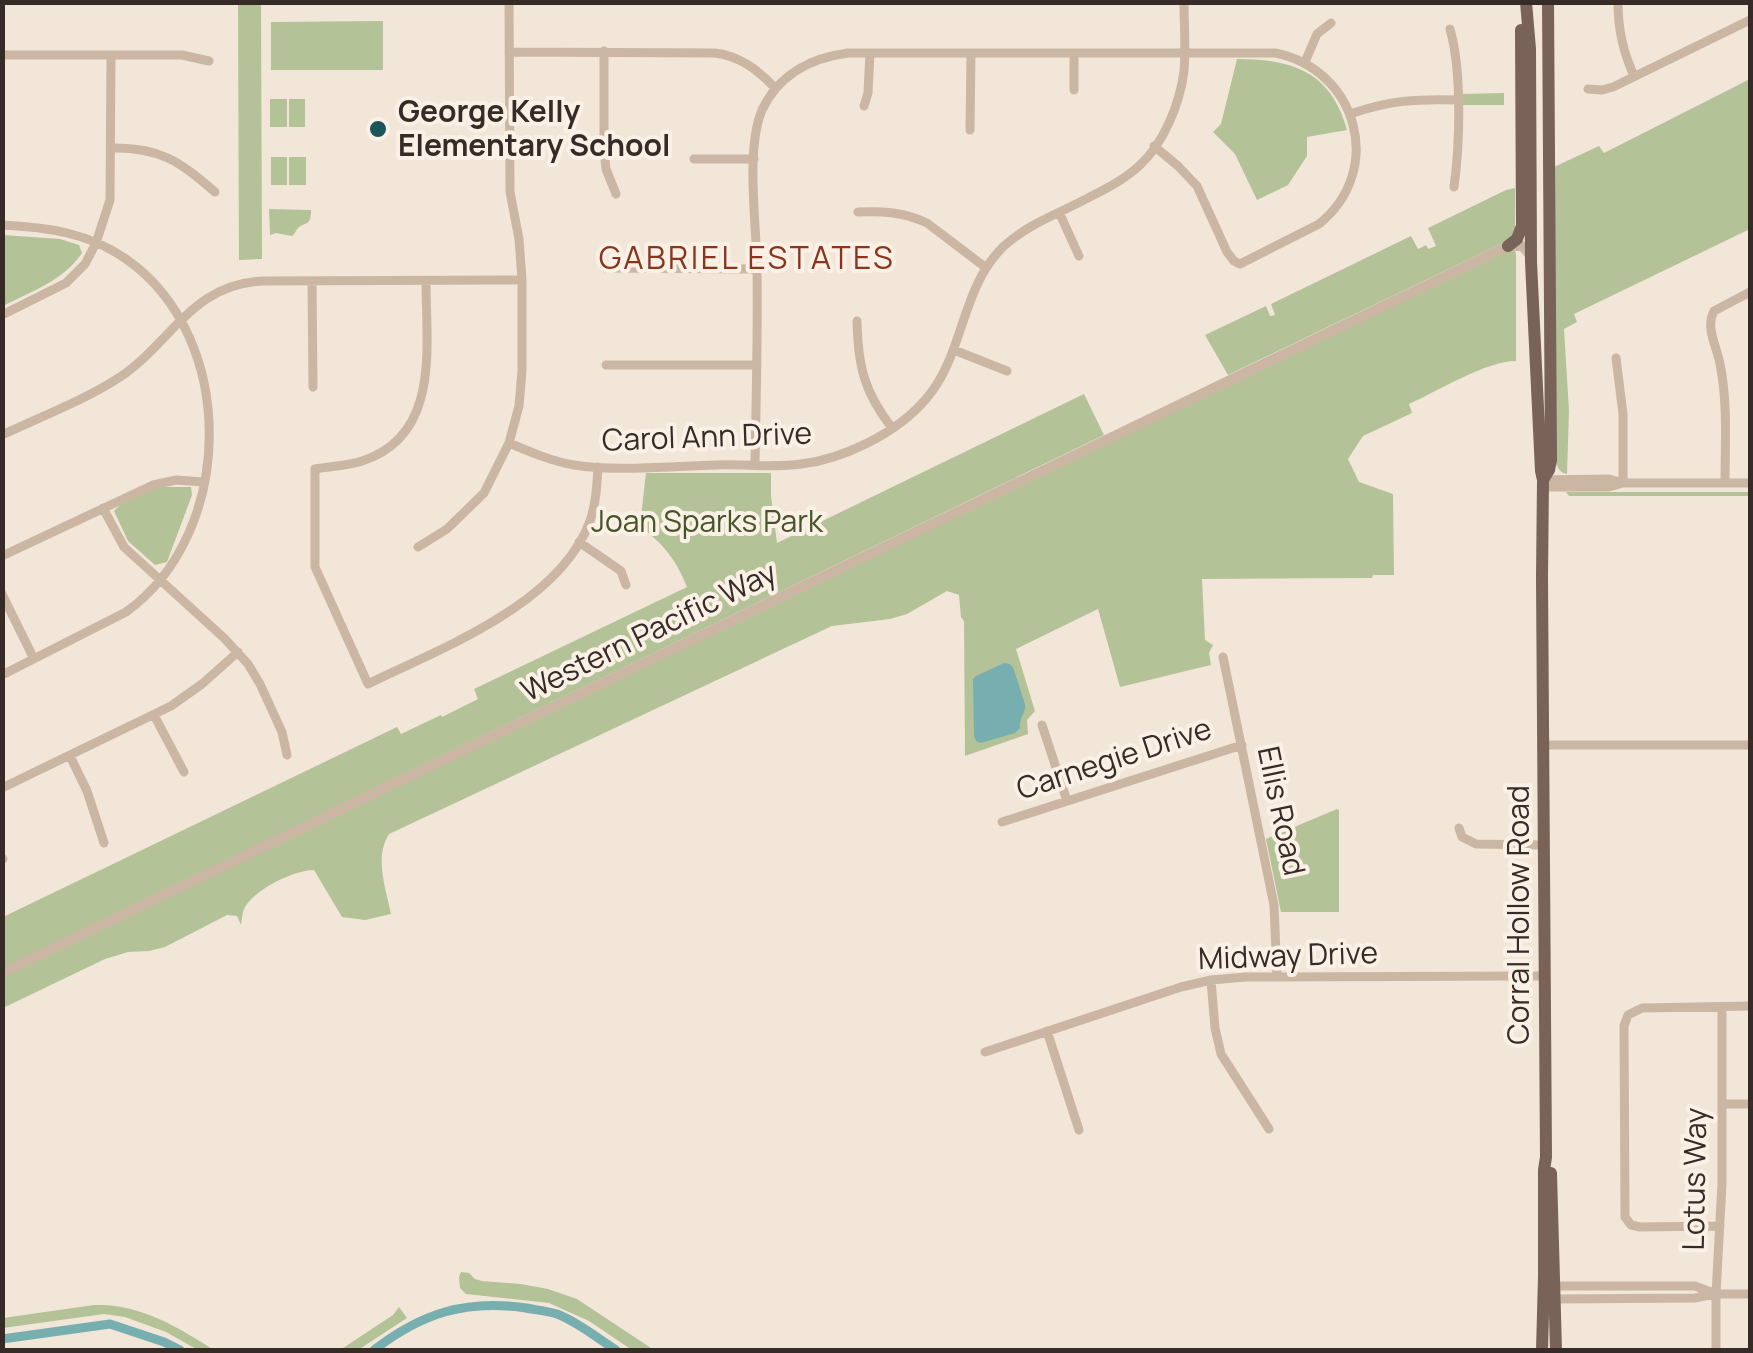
<svg xmlns="http://www.w3.org/2000/svg" width="1753" height="1353" viewBox="0 0 1753 1353" font-family="Manrope,sans-serif">
  <style>
    .green { fill: #b4c298 }
    .water { fill: #77aeb0 }
    .lines { fill: none; stroke-linecap: round; stroke-linejoin: round }
    .canal { stroke: #77aeb0; stroke-width: 9 }
    .minor { stroke: #cbb6a4; stroke-width: 9 }
    .tertiary { stroke: #cbb6a4; stroke-width: 10 }
    .primary { stroke: #796257; stroke-width: 12 }
    .poi-dot { fill: #1a5559; stroke: #faf0e5; stroke-width: 4 }
    .labels { text-anchor: middle; stroke-width: 8; stroke-linejoin: round; paint-order: stroke }
    .poi-label { font-size: 30px; font-weight: bold; fill: #362b26; stroke: #faf0e5; text-anchor: start }
    .street-label { font-size: 30px; fill: #362b26; stroke: #faf0e5 }
    .park-label { font-size: 30px; fill: #455529; stroke: #faf0e5 }
    .neighbourhood-label { font-size: 32px; letter-spacing: 2.5px; fill: #88351c; stroke: #faf0e5 }
  </style>
  <rect width="100%" height="100%" fill="#f2e6d9"/>
  <path class="green" d="M238,5H261L262,259L239,260Z
    M383,21V70H271V22Z
    M1237,59C1293,59 1331,72 1347,130L1307,137V156L1288,185L1257,200L1235,154L1213,132L1221,124Z
    M1750,79V229L1574,314L1577,322L1564,329L1569,411L1567,474C1561,473 1558,469 1556,463L1554,167L1599,146L1604,153Z
    M1504,93V105H1460V94Z
    M270,99H287V127H270Z
    M289,99H305V127H289Z
    M271,157H287V185H271Z
    M289,157H306V185H289Z
    M1515,188V232L1507,241L1228,375L1205,335L1266,306L1270,316L1275,315L1271,304L1411,236L1418,249L1426,245L1428,249L1436,246L1428,228L1506,190Z
    M269,209L311,210C311,226 307,221 298,228C296,230 295,234 292,236L276,233L270,235Z
    M3,235L60,239L79,245L82,253C63,281 32,291 3,306Z
    M1505,250L1515,251L1516,254V361C1486,361 1438,391 1409,404L1412,413L1363,436L1348,459L1359,482L1393,494L1394,575H1373L1372,578L1202,579L1205,640L1213,645L1209,653L1211,665L1120,687L1098,609L1016,649L1035,711L1027,720L1028,734L965,756L964,621L961,617L959,595L947,591L907,614L890,619L832,626L389,834C374,857 386,889 391,914L365,920L342,917L314,870C294,870 253,890 244,909C242,914 242,919 241,925L237,916L227,915L165,947L149,951L128,952L105,959L3,1008V976Z
    M1084,394L1104,435L3,968V917L397,727L401,734L441,715L442,717L478,699L474,689L687,587C676,559 663,544 640,526L646,473H771V496L777,543Z
    M161,487H191L192,495L167,562L155,565L128,541L114,511C126,498 144,491 161,487Z
    M1566,492H1750V496H1569Z
    M1337,809L1339,810V912H1281L1266,839Z
    M461,1272L469,1273L475,1279L482,1281L521,1284L548,1289L577,1299L654,1350H632L589,1321L549,1303L466,1294L460,1288L459,1277Z
    M94,1305C139,1303 178,1327 214,1350H198L166,1332L125,1317L104,1314L3,1328V1318Z
    M399,1307L407,1318L358,1350H340L393,1315Z"/>
  <path class="water" d="M1004,663L1010,664L1013,667L1025,704C1026,713 1019,718 1020,728L1015,733L981,743L976,741L974,736L973,679L976,676Z"/>
  <g class="lines">
    <path class="canal" d="M2,1339L110,1324L164,1342L180,1350
      M374,1350C422,1313 466,1299 526,1308C536,1310 547,1311 557,1314C578,1322 597,1338 616,1350"/>
    <path class="minor" d="M1618,2C1618,30 1623,51 1634,76
      M1450,29C1462,71 1460,143 1454,187
      M604,51V150L606,169L616,194
      M509,52L715,53C740,56 758,70 775,88
      M2,55H182L209,61
      M1305,62L1317,34L1331,23
      M1588,89L1602,90L1613,87L1750,20
      M1074,90V53
      M864,106L868,93L870,53
      M1350,114C1391,100 1415,99 1457,100
      M970,130L971,53
      M111,148C160,147 179,161 215,192
      M694,159H754
      M858,212C882,211 904,212 927,223L985,267
      M1059,212L1079,256
      M2,225C47,227 89,233 126,259C238,337 236,533 126,612L2,675
      M606,268L757,269
      M312,281L313,387
      M426,282C426,346 441,436 362,461C348,466 330,466 315,469V567L368,684C442,648 560,604 590,521C596,504 597,484 598,467
      M2,315L66,283L85,264L96,243L110,200L111,55
      M857,321C858,366 864,392 892,428
      M954,350L1007,371
      M1616,358L1623,414V483
      M606,365H757
      M2,435C40,417 85,400 120,377C171,343 193,283 263,281L522,280
      M509,443C530,452 551,461 574,465C617,472 672,466 717,465C744,464 774,468 801,464C844,459 897,433 926,399C965,354 960,288 1004,246C1027,225 1055,215 1082,201C1102,191 1123,181 1140,165C1164,143 1180,103 1184,71C1186,48 1184,25 1184,2
      M755,464C756,400 758,336 757,271C757,227 745,150 762,110C779,74 810,58 848,53H1275C1357,69 1386,170 1319,224L1240,264L1234,261L1227,252L1197,186L1178,166L1154,146
      M1543,480L1609,479L1623,483H1750
      M1725,483C1725,444 1728,403 1720,364C1717,347 1705,328 1714,311L1750,292
      M1543,487H1609L1620,484
      M103,508L124,547L224,638L248,664L260,684L282,732L287,755
      M579,542L621,571L626,585
      M418,547L447,529L484,493L509,443L519,406L522,371V280L519,239L510,192L509,2
      M2,556L153,485L176,480L204,482
      M2,594L34,659
      M1223,657L1274,905L1277,977
      M154,715L184,772
      M1042,725L1067,801
      M1543,745H1750
      M70,756L87,791L104,843
      M2,788L171,706L202,684L238,652
      M1002,822L1242,745
      M1459,828L1462,837L1476,844L1544,845
      M2,858L3,859
      M1211,980L1215,1028L1221,1054L1269,1129
      M1047,1031L1079,1130
      M985,1052L1181,987L1211,980L1246,977L1544,976
      M1722,1104H1750
      M1720,1226L1640,1227L1631,1225L1625,1217L1624,1026L1628,1015L1642,1008L1750,1006
      M1550,1288L1555,1286H1695L1716,1294H1750
      M1550,1295L1556,1299L1695,1298L1714,1294
      M1716,1350V1294L1722,1184V1008"/>
    <path class="tertiary" d="M2,973L1508,246H1522L1531,256"/>
    <path class="primary" d="M1526,2L1530,49L1531,262L1541,471L1543,480L1542,578L1546,1157L1544,1170V1277L1542,1350
      M1508,246L1517,239L1522,226L1521,30
      M1543,480L1549,470L1551,460L1548,2
      M1551,1173L1556,1350"/>
  </g>
  <circle class="poi-dot" cx="378" cy="129" r="10"/>
  <g class="labels">
    <g class="poi-label">
      <text x="398" y="122">George Kelly<tspan x="398" dy="34">Elementary School</tspan></text>
    </g>
    <g class="street-label">
      <text transform="translate(707 437) rotate(-2)" y="10">Carol Ann Drive</text>
      <text transform="translate(649 632) rotate(-26)" y="10">Western Pacific Way</text>
      <text transform="translate(1114 759) rotate(-18)" y="10">Carnegie Drive</text>
      <text transform="translate(1281 811) rotate(78)" y="10">Ellis Road</text>
      <text transform="translate(1519 915) rotate(-90)" y="10">Corral Hollow Road</text>
      <text transform="translate(1288 956) rotate(-2)" y="10">Midway Drive</text>
      <text transform="translate(1695 1179) rotate(-89)" y="10">Lotus Way</text>
    </g>
    <g class="park-label">
      <text x="707" y="532">Joan Sparks Park</text>
    </g>
    <g class="neighbourhood-label">
      <text x="747" y="269">GABRIEL ESTATES</text>
    </g>
  </g>
  <rect width="1753" height="1353" fill="none" stroke="#362b26" stroke-width="10"/>
</svg>
